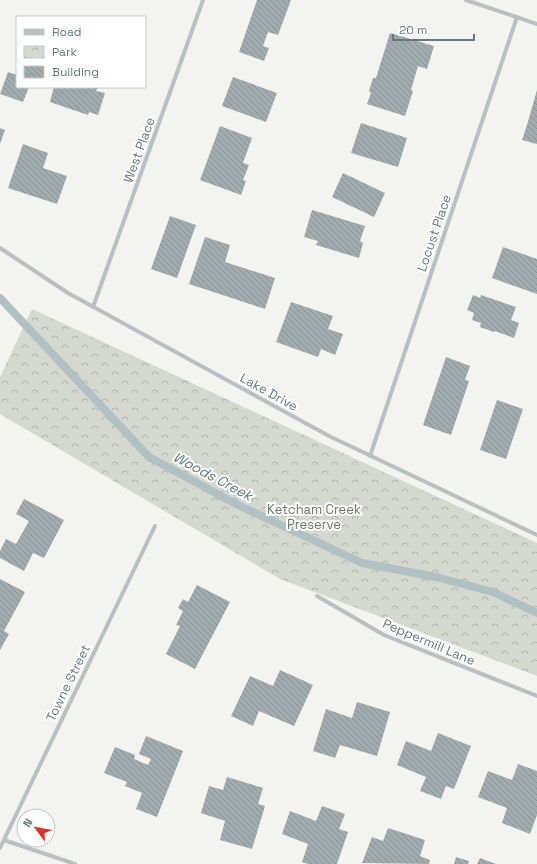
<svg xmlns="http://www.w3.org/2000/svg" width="537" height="864" font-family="'Space Grotesk',sans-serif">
	<defs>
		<pattern id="park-crowns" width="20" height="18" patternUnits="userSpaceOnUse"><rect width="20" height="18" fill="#d4d8cf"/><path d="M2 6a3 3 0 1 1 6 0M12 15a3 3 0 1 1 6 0" fill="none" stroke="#b0b4ad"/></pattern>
		<pattern id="building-back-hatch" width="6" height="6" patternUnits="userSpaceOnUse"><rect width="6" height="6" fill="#a2acaf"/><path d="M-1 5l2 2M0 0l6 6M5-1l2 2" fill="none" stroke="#889194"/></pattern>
	</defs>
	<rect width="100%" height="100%" fill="#f3f3ef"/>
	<polygon fill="url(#park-crowns)" points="32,309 537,543 537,676 280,579 0,414 0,377"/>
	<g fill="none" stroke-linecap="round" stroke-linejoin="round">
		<polyline stroke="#b1c1c3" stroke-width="8" points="0,298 149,457 234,503 362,563 436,577 493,592 537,613"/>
	</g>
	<g fill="url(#building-back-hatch)">
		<polygon points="257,0 291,0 278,35 268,32 263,46 269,48 264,61 239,52"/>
		<polygon points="390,33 434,46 427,69 418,66 411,90 413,91 405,116 367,104 371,93 369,91 373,78 376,78"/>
		<polygon points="8,72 17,75 17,87 29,87 23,102 0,94"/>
		<polygon points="233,77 277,93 266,122 222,106"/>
		<polygon points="54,87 98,87 96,91 105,93 98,115 89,112 88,115 50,102"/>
		<polygon points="537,90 537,144 522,140 527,125"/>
		<polygon points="361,123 407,138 398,167 351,153"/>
		<polygon points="220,126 252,138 243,163 249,165 243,180 246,181 241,195 200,180"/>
		<polygon points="0,128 5,130 0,144"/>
		<polygon points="23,144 48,153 43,168 67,176 57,204 8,188"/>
		<polygon points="343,173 385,193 374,217 332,197"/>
		<polygon points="312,210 365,226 360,241 363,243 359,258 316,245 318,241 304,237"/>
		<polygon points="170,216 196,225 177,278 151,269"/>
		<polygon points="205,237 230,245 225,262 275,278 265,309 189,284"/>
		<polygon points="503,247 537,259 537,294 492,278"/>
		<polygon points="473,295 480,298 481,295 516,307 511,320 519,323 514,338 495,331 494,332 480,327 481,323 472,320 474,313 467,310"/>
		<polygon points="291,302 333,316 328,329 343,334 335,355 321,349 318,357 276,342"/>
		<polygon points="446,357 470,366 465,380 469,381 451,435 423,425"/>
		<polygon points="497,400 523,409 506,459 480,450"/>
		<polygon points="24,499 64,520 44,558 33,553 24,571 0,558 0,551 6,539 16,544 29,521 16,514"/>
		<polygon points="0,579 25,592 4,631 9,634 0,650"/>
		<polygon points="197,585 230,602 195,669 166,654 180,626 176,625 183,611 178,608 183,599 188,602"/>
		<polygon points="280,670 313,685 294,726 259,711 253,726 231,716 250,676 273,686"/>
		<polygon points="357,702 390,712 377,756 340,745 335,758 313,751 326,709 352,718"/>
		<polygon points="438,733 471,746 454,789 446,786 441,799 420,791 426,777 397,765 406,741 431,751"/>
		<polygon points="146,736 183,751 157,817 136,809 142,793 125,786 127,782 104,773 115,747 135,755 134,759 148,765 151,759 139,754"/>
		<polygon points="518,764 537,771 537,815 530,834 502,823 507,808 478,797 488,771 512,780"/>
		<polygon points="227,777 263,788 258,804 265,806 252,849 220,840 225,821 201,813 209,786 223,790"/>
		<polygon points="322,806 345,814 339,829 348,832 337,864 308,864 302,862 308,844 282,834 290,811 316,821"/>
		<polygon points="388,828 425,840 420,856 430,860 429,864 362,863 372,837 383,841"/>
		<polygon points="456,857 469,861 468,864 454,864"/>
		<polygon points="480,858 496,864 477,864"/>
	</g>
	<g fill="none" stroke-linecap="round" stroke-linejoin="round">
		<g stroke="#babfc1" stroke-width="4">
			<polyline points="466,0 537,24"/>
			<polyline points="0,248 68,293 329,436 537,535"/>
			<polyline points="93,307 203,0"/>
			<polyline points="370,456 517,17"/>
			<polyline points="317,596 384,635 537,696"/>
			<polyline points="4,840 75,864"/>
			<polyline points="0,848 155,526"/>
		</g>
	</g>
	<g text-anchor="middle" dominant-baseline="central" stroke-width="4" stroke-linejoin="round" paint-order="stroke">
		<g font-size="13" fill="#64787f" stroke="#fff">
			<text transform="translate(139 150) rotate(-70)">West Place</text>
			<text transform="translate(434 233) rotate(-71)">Locust Place</text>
			<text transform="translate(269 392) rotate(29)">Lake Drive</text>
			<text transform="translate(429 642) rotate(23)">Peppermill Lane</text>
			<text transform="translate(68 683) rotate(-64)">Towne Street</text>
		</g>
		<g font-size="13" fill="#6a7762" stroke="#fff">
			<text x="314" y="509">Ketcham Creek<tspan x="314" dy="15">Preserve</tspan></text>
		</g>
		<g font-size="14" font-style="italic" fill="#5f7a7d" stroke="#fff">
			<text transform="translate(213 476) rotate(28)">Woods Creek</text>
		</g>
	</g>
	<rect x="16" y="16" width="130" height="72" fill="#ffffff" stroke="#c1c9cc"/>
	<rect x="24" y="29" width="20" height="6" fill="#babfc1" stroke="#c1c9cc"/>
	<text x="52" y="36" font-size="12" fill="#64787f">Road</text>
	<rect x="24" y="46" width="20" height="12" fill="url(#park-crowns)" stroke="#c1c9cc"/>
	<text x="52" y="56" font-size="12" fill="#64787f">Park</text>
	<rect x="24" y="66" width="20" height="12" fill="url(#building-back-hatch)" stroke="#c1c9cc"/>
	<text x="52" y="76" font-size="12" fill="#64787f">Building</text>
	<g transform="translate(36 828) rotate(302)"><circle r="19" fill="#ffffff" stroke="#c1c9cc"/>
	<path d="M0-3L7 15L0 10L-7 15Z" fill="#da3328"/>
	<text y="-6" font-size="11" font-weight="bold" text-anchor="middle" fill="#64787f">N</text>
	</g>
	<path d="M393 34v6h81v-6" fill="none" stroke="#64787f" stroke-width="2"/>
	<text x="399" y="34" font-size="12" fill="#64787f" stroke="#ffffff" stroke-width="3" paint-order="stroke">20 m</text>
</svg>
